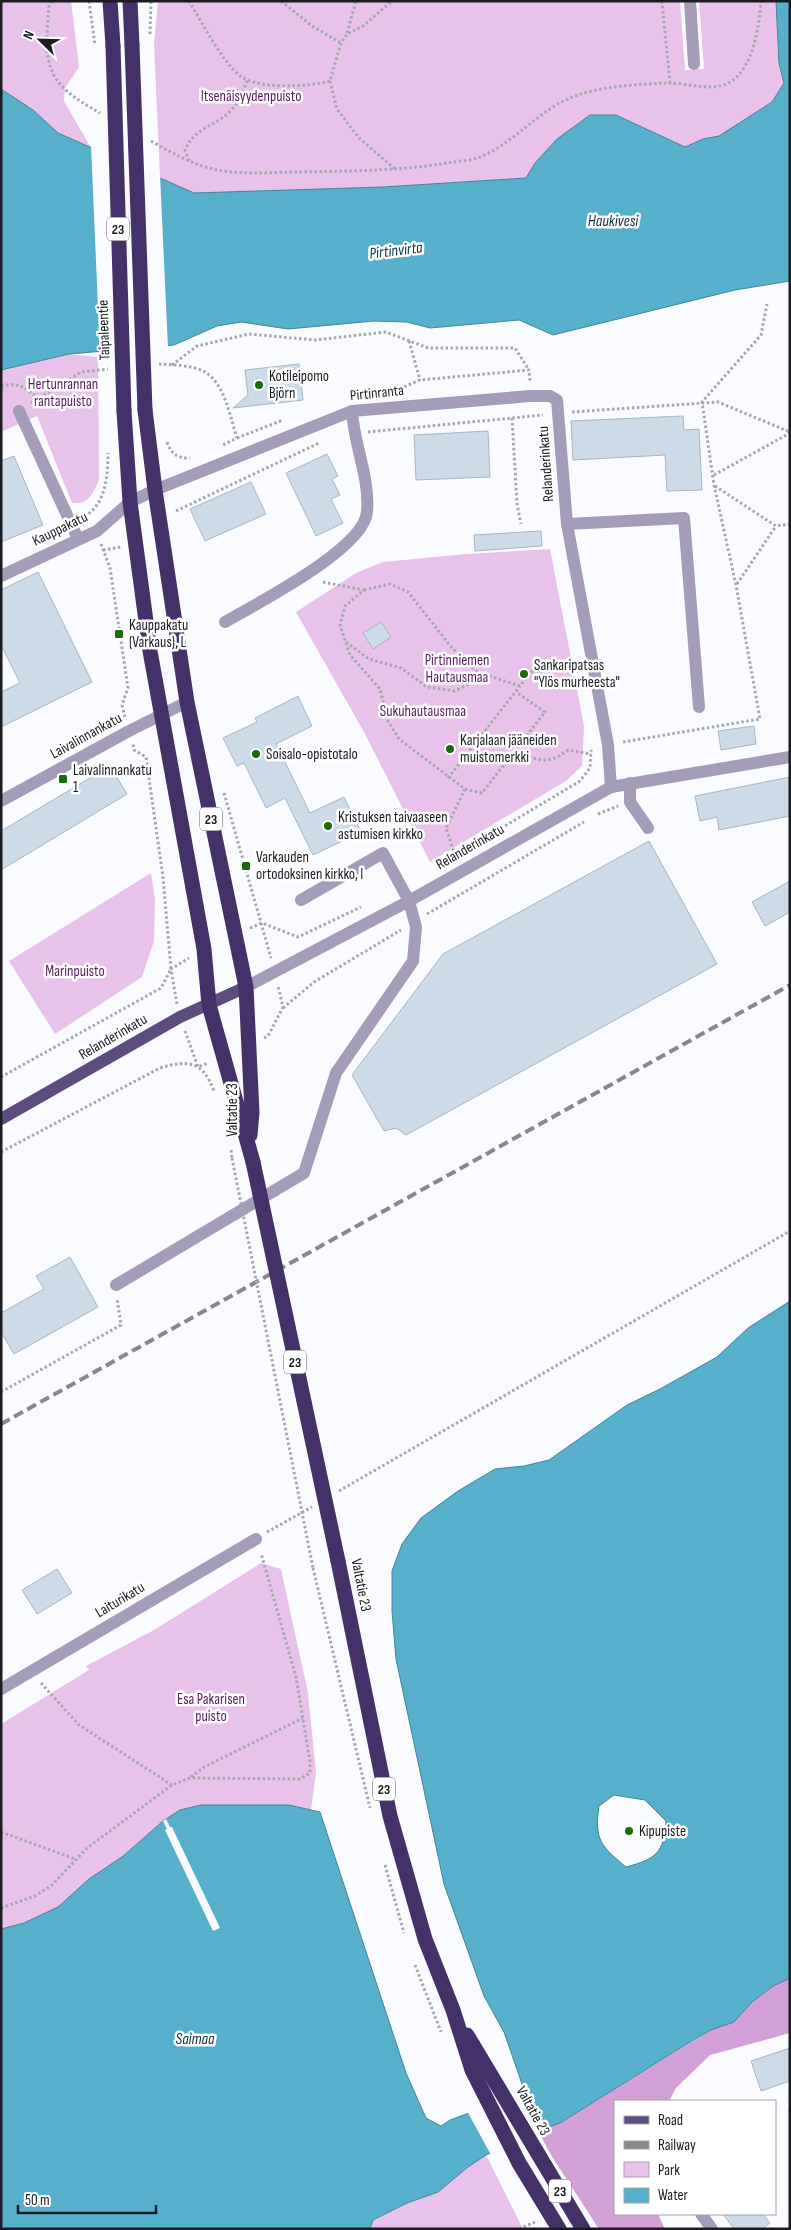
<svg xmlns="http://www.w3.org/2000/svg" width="791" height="2230" font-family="'Sofia Sans Condensed',sans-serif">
	<rect width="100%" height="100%" fill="#fafbff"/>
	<g fill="#e8c2eb">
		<polygon points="1,1 71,1 79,67 65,88 64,101 91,148 58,133 33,110 1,89"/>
		<polygon points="158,1 680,1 685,70 704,69 699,1 776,1 779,63 784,83 772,102 719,136 703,139 685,147 616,115 590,115 557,139 535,163 526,178 383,187 194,193 160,178 154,44"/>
		<path d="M69 354 98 357 99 480C93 494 88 505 72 503L37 416 1 432V370Z"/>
		<polygon points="550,549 584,726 582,766 566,781 430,862 365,734 296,612 356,573 383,562 466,554"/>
		<polygon points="151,873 155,900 154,941 142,977 55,1034 9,961"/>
		<polygon points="261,1563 281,1569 308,1693 316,1773 311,1810 289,1805 201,1805 180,1810 163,1821 122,1856 89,1879 58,1907 24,1923 1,1929 1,1724 89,1670 86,1666 154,1630"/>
		<polygon points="486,2155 523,2229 370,2229 373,2220 407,2203 438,2192 468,2167"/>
	</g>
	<polygon fill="#d3a0d7" points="790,1978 790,2033 710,2055 676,2088 669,2101 615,2101 615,2214 658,2214 665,2229 599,2229 551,2155 538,2131 560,2123 711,2030 734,2022 752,2002 773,1985"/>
	<g fill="#56b0cb" stroke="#448498" fill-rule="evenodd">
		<polygon points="776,1 790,1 790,281 735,290 553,335 519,320 430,328 407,322 374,321 288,329 241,322 217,326 174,345 69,354 1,370 1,89 33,110 58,133 194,193 383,187 526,178 535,163 557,139 590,115 616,115 685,147 703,139 719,136 772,102 784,83 779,63"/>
		<path d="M790 1301V1978L773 1986 752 2002 734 2022 711 2030 695 2039 560 2123 538 2131 486 2155 468 2167 438 2192 407 2203 373 2220 370 2229H1V1929L24 1923 58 1907 89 1879 123 1856 163 1821 180 1810 201 1805H289L320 1812 406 2073 426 2118 441 2126 450 2120 518 2095 522 2084 504 2032 484 1996 444 1884 396 1659 392 1611V1571L402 1544 421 1518 458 1491 495 1469 524 1466 549 1460 627 1405 660 1389 717 1357 748 1328ZM614 1795 645 1800 666 1821C664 1853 656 1859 626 1867 601 1846 594 1840 599 1806Z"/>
	</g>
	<g fill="#fafbff">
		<polygon points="91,145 160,175 168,348 100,354"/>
		<polygon points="166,1819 170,1827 172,1827 220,1928 213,1931 165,1830 167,1829 163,1821"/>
		<polygon points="516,2092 539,2133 491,2155 467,2111"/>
	</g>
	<g fill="#cddbe9" stroke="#a8b6c3">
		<polygon points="299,364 303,400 233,408 248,395 245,370"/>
		<polygon points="683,416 684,430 699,429 702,490 667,491 665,455 573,460 571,421"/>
		<polygon points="488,431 490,477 416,480 414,435"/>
		<polygon points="327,454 338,476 332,479 340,495 331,499 343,523 316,536 286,473"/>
		<polygon points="14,456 43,525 1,542 1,461"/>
		<polygon points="251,482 266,514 205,541 190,509"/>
		<polygon points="541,531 542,546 475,551 474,535"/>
		<polygon points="38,572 92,682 1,727 1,692 20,683 1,645 1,590"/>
		<polygon points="381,622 391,637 373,649 363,633"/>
		<polygon points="298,696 312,726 276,744 310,813 344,797 361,832 313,855 285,798 266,808 244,763 237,766 223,738 257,722 255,718"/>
		<polygon points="754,726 756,744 721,750 718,731"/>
		<polygon points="110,766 127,794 1,870 1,831"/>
		<polygon points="790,777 790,816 719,830 717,817 700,821 695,796"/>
		<polygon points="649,841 717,964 406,1135 396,1128 384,1131 352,1075 443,954"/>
		<polygon points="790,881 790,912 765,926 752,902"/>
		<polygon points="70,1257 98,1307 14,1354 1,1332 1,1313 44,1289 36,1276"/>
		<polygon points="57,1569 72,1593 37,1614 22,1590"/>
		<polygon points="790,2048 790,2081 761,2091 751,2061"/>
		<polygon points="723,2214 763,2214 770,2223 762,2229 734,2229"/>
	</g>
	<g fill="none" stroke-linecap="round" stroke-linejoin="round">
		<g stroke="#a6a8ac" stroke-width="3" stroke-dasharray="2.5 2.5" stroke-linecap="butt">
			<path d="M52 1 49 6C44 66 44 82 100 113"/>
			<polyline points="89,1 95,45"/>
			<path d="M189 1C203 24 220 58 239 75 257 90 309 87 330 81L341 43 347 34 363 26 392 1"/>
			<polyline points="281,1 312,26 341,43"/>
			<polyline points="662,1 670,83"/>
			<polyline points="347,33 356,1"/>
			<polyline points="150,34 151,1"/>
			<polyline points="330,81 337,109 359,138 396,170"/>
			<path d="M151 141C170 152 188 162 209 168 239 176 270 172 300 172 349 171 398 171 447 163 457 161 470 161 480 157 515 143 539 109 575 96 603 86 639 84 668 83 687 83 714 93 732 81 754 65 759 26 761 1"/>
			<path d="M189 161 185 150C196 125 218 127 234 107 240 100 244 88 248 79"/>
			<polyline points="409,341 420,380"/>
			<path d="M159 364C173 365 193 365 205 372 225 384 230 417 237 438L223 445"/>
			<polyline points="172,365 197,346 249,334 315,340 386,332 428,348 515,348 529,370"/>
			<path d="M1 386C18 382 26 387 38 399"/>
			<polyline points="395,391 420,380 529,370 530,381"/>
			<polyline points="31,403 81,372 108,369"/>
			<polyline points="572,412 718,402 790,432"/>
			<polyline points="512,418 517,504 521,524"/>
			<polyline points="368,432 543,415"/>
			<polyline points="237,438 283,420"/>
			<path d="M167 442C171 454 177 458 190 458"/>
			<polyline points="714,475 790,433"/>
			<polyline points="715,486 776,526 790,524"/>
			<polyline points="176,511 319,443"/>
			<path d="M84 516C106 506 108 474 108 453"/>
			<polyline points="101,544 110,568 128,688 122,705 125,717"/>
			<polyline points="103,550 121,547"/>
			<polyline points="323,582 364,590 345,606 340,625 350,655 380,689 388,721 399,739 465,789 446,828 455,855"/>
			<polyline points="737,584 776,526"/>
			<polyline points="364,590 390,584 408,592 452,648 477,672 520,686 531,672 579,669"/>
			<polyline points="346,642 369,659 401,668 427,687 455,691 485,676"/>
			<polyline points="623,742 760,719 736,585 714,485 702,402 761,335 767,304"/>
			<path d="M515 751C536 760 548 766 568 750L591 754"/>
			<polyline points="448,778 520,686"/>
			<polyline points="465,789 482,793 545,712 516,692"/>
			<polyline points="224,793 271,958"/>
			<polyline points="598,814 618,806"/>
			<polyline points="458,854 580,781 590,768 591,750"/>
			<polyline points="427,914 584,822"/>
			<polyline points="250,928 262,923 298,937 361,907"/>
			<polyline points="177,1004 171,969 189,958"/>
			<polyline points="283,1008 314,982 401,930"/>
			<polyline points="185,1031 198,1067 208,1063"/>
			<polyline points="264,1038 268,1036 283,1007 278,986"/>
			<polyline points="1,1077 161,988 171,969 163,877 146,757 134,750 133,744"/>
			<polyline points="231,1150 232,1158"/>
			<path d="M1 1152 160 1068C190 1059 203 1062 214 1091"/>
			<polyline points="1,1392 121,1325 117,1298"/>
			<polyline points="339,1491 790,1231"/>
			<polyline points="267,1532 312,1507"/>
			<polyline points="313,1568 370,1808"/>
			<polyline points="41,1683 79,1725 172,1785"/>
			<polyline points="191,1777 204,1767 303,1718"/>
			<polyline points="1,1832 75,1859"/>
			<polyline points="385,1865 404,1933"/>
			<polyline points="1,1908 35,1896 52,1885 87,1848 172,1785 190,1778 300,1779 310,1773 310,1762 296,1677 261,1553"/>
			<polyline points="415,1965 441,2032"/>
			<polyline points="789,2112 790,2111"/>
			<polyline points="519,2229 535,2222"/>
		</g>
		<g stroke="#a49cb9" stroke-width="12">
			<polyline points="690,1 694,64"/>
			<polyline points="19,411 78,539"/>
			<polyline points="567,524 684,518 699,707"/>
			<polyline points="1,576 97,531 130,502 155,490 352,411 530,396 550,396 557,400 567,524 608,745 611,787 409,901 246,987"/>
			<path d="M225 622C256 604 364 549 367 512 370 478 354 445 352 411"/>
			<polyline points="630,783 630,802 648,828"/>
			<polyline points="611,787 790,757"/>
			<polyline points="1,801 129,731 187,702"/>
			<polyline points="116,1285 304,1173 336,1073 413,961 416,927 409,901 383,853 301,900"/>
			<polyline points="1,1689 256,1539"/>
			<polyline points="701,2214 712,2229"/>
		</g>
		<polyline stroke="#5d4d7f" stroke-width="12" points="1,1119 180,1017 246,987"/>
		<g stroke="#453169" stroke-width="15">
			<polyline points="110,1 113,46"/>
			<polyline points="130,1 132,45"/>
			<polyline points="145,410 155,490 187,702 246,987 252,1112 250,1135"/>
			<polyline points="124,411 130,502 150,651 204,949 209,1005 253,1162"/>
			<polyline points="338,1561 390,1816 425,1939 453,2010 472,2070 519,2163 559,2229"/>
			<polyline points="467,2035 583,2229"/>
		</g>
		<polyline stroke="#86888d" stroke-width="4" stroke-dasharray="10 5" stroke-linecap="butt" points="1,1424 790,985"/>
		<polyline stroke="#a6a8ac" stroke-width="3" stroke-dasharray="2.5 2.5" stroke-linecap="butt" points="232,1158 313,1568"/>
		<g stroke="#453169" stroke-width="15">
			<polyline points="132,45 145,410"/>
			<polyline points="113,46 124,411"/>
			<polyline points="253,1162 338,1561"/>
		</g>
	</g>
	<g fill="#1b6a0c" stroke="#fff" stroke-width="2">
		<circle cx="259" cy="385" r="5"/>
		<rect x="114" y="629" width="10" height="10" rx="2.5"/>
		<circle cx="524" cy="674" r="5"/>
		<circle cx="450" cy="749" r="5"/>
		<circle cx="256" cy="754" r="5"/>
		<rect x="58" y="774" width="10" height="10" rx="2.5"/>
		<circle cx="328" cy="826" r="5"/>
		<rect x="241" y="861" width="10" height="10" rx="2.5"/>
		<circle cx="629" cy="1831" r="5"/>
	</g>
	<g text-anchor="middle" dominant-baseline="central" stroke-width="5" stroke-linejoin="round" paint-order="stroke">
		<g fill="#fff" stroke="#5f6064" stroke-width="1">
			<rect x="107" y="217.5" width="22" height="23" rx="4"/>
			<rect x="200" y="807.5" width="22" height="23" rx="4"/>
			<rect x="284" y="1350.5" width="22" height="23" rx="4"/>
			<rect x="373" y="1777.5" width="22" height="23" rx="4"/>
			<rect x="549" y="2179.5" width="22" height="23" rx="4"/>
		</g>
		<g font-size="14" font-weight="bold" fill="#1a1c22">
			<text x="118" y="229">23</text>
			<text x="211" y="819">23</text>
			<text x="295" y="1362">23</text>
			<text x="384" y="1789">23</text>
			<text x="560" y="2191">23</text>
		</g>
		<g font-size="15" fill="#591d5f" stroke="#fff">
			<text x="251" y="96">Itsenäisyydenpuisto</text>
			<text x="63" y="384">Hertunrannan<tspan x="63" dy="17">rantapuisto</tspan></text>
			<text x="457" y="660">Pirtinniemen<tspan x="457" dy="17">Hautausmaa</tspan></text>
			<text x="423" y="711">Sukuhautausmaa</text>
			<text x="75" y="971">Marinpuisto</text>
			<text x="211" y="1699">Esa Pakarisen<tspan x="211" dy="17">puisto</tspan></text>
		</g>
		<g font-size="15" fill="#1a1c22" stroke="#fff">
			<text transform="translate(104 330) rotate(-92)">Taipaleentie</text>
			<text transform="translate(377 393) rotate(-6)">Pirtinranta</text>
			<text transform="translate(546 464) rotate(-94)">Relanderinkatu</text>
			<text transform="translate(60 529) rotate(-26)">Kauppakatu</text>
			<text transform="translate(86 736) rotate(-29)">Laivalinnankatu</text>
			<text transform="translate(470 847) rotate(-30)">Relanderinkatu</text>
			<text transform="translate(113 1037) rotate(-30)">Relanderinkatu</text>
			<text transform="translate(232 1110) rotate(-90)">Valtatie 23</text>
			<text transform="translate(361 1585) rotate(79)">Valtatie 23</text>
			<text transform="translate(120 1600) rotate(-31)">Laiturikatu</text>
			<text transform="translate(533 2111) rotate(61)">Valtatie 23</text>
		</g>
		<g font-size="15" fill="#1a1c22" stroke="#fff" text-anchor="start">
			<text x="269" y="376">Kotileipomo<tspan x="269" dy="17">Björn</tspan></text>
			<text x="129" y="625">Kauppakatu<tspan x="129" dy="17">(Varkaus), L</tspan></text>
			<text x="534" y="665">Sankaripatsas<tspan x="534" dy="17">"Ylös murheesta"</tspan></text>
			<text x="460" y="740">Karjalaan jääneiden<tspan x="460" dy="17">muistomerkki</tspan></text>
			<text x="266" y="754">Soisalo-opistotalo</text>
			<text x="73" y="770">Laivalinnankatu<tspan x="73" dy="17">1</tspan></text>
			<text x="338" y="817">Kristuksen taivaaseen<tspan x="338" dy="17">astumisen kirkko</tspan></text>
			<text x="256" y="857">Varkauden<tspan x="256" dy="17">ortodoksinen kirkko, I</tspan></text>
			<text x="639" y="1831">Kipupiste</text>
		</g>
		<g font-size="16" font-style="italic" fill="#0a3641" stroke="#fff">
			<text x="613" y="221">Haukivesi</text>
			<text transform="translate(396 251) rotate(-7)">Pirtinvirta</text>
			<text x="195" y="2039">Saimaa</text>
		</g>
	</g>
	<rect width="791" height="2230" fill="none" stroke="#1a1c22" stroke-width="5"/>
	<rect x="614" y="2100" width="162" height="115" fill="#ffffff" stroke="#a3a4a7"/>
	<rect x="624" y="2116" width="25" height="8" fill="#5d4d7f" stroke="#a3a4a7"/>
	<text x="658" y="2125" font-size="15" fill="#1a1c22">Road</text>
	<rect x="624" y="2141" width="25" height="8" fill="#86888d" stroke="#a3a4a7"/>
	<text x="658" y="2150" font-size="15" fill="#1a1c22">Railway</text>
	<rect x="624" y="2162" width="25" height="15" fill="#e8c2eb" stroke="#a3a4a7"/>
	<text x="658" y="2175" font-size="15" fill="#1a1c22">Park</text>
	<rect x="624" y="2188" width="25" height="15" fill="#56b0cb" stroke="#a3a4a7"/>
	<text x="658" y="2200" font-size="15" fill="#1a1c22">Water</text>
	<g transform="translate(40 40) rotate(293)" stroke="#ffffff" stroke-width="4" paint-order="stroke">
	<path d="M0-4L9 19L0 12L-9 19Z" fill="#1a1c22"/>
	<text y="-8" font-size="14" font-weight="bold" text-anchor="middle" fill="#1a1c22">N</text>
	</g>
	<path d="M18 2205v8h138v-8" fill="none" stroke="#1a1c22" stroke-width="2.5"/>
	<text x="25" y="2205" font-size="15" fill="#1a1c22" stroke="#ffffff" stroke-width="4" paint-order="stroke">50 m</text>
</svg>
